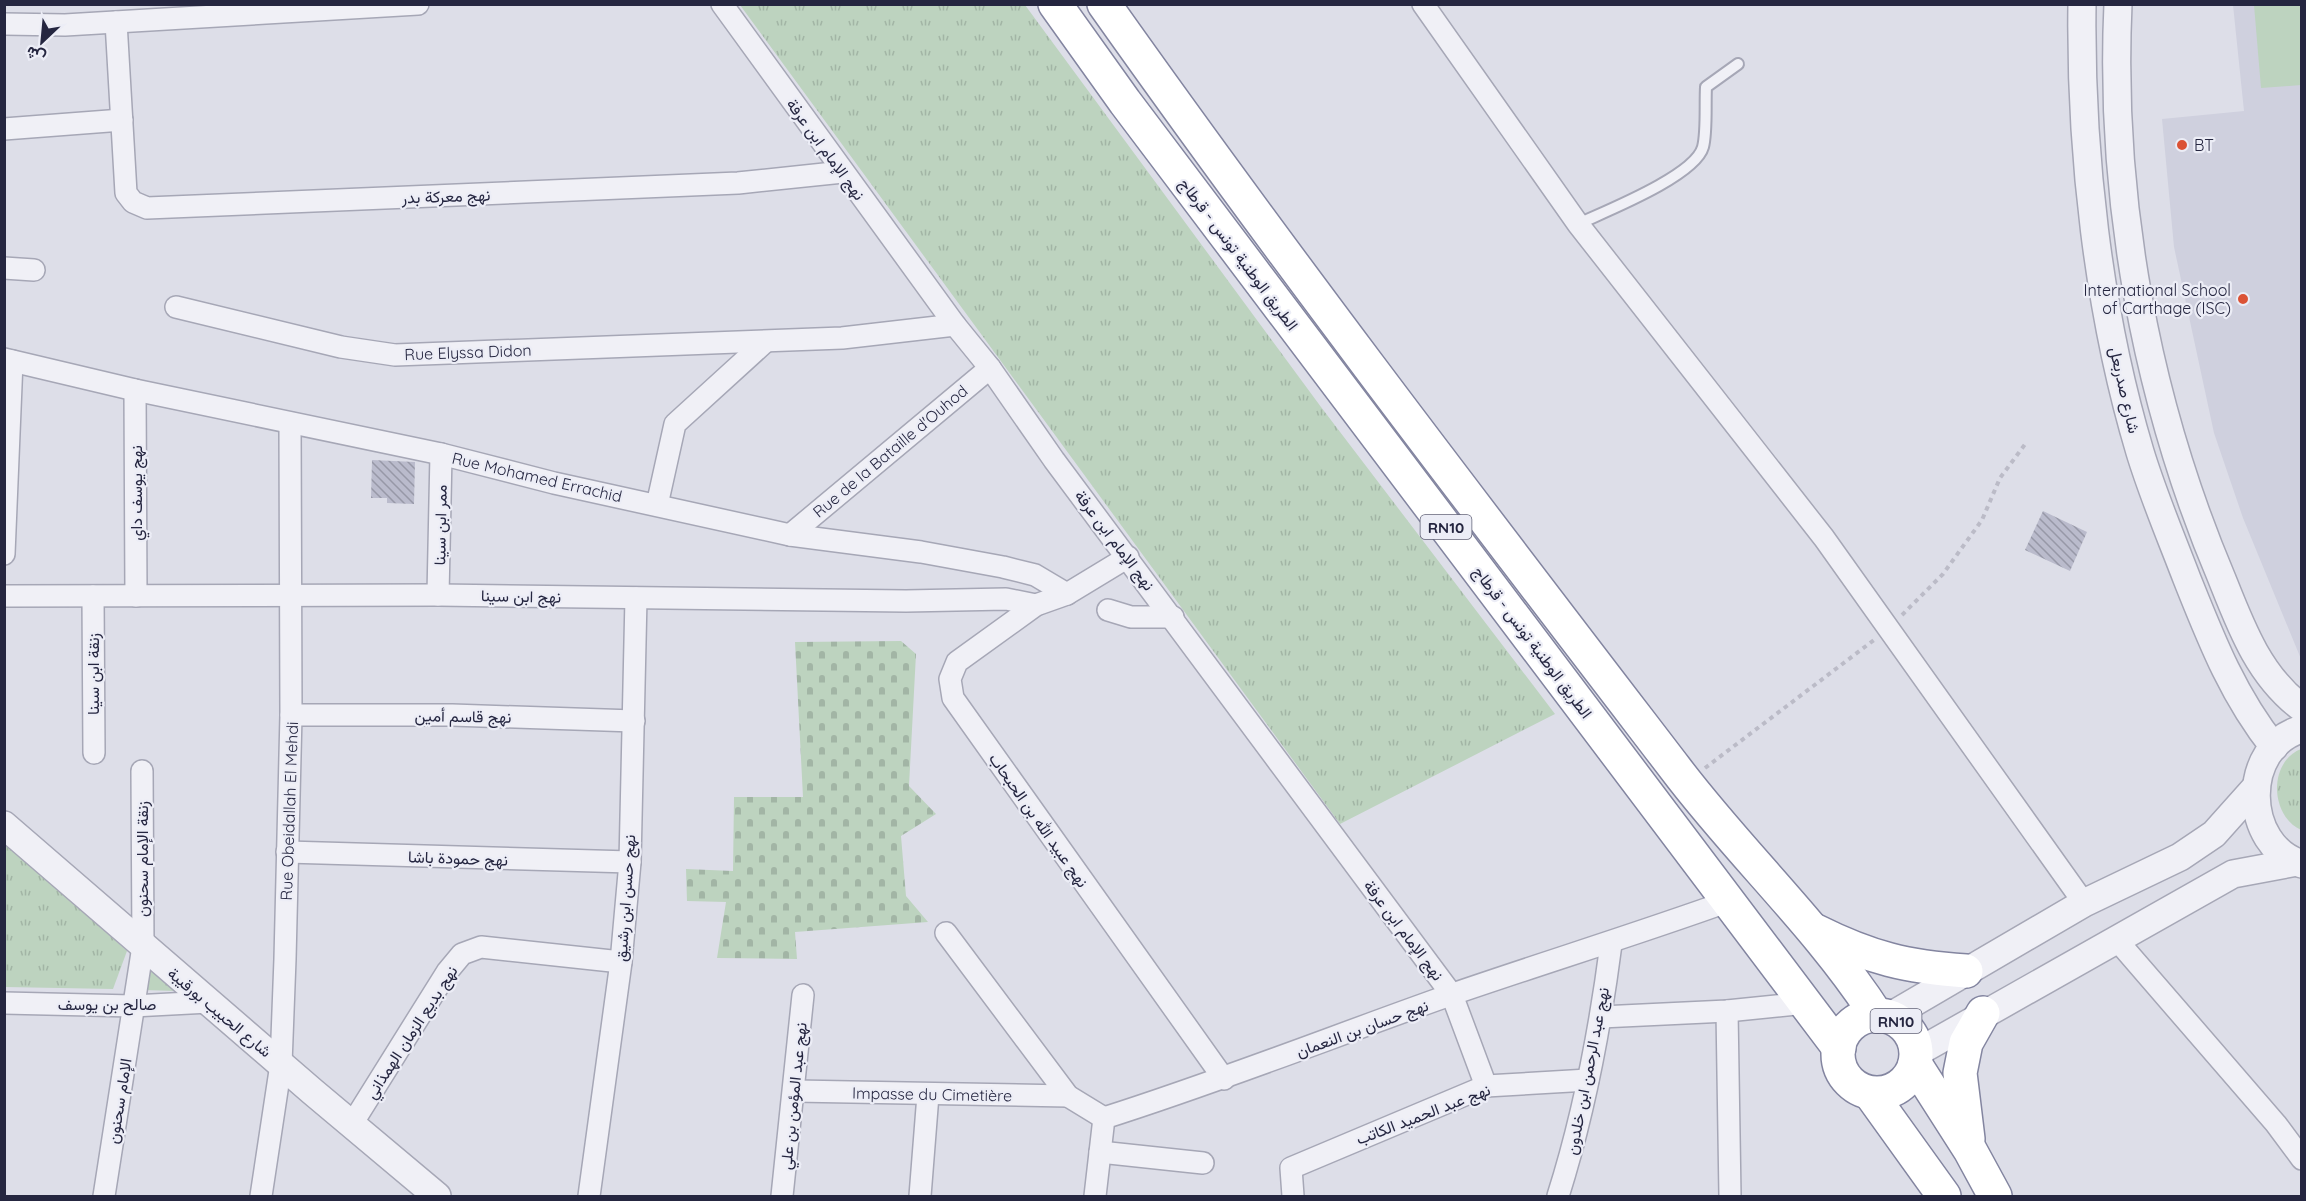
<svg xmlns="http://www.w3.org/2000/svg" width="2306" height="1201" font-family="Quicksand,Vazirmatn,sans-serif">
	<defs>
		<pattern id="grass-tufts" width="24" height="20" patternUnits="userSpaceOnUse" patternTransform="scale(1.5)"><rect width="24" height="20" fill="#bdd3bf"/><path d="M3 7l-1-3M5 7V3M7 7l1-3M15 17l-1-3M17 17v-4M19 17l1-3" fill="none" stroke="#a2b5a5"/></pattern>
		<pattern id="cemetery-stones" width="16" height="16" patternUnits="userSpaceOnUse" patternTransform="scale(1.5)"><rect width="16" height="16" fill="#bdd3bf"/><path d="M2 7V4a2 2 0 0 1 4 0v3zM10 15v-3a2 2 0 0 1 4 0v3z" fill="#a2b5a5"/></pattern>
		<pattern id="building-back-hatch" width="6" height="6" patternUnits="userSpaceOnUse" patternTransform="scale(1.5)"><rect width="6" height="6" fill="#babbcc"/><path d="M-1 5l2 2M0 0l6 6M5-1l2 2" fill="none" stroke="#9798a7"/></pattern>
	</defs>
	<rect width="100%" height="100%" fill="#dddee8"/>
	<polygon fill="#cfd0de" points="2233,5 2301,5 2301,659 2243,518 2214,433 2174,247 2162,119 2244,111"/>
	<g fill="url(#grass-tufts)">
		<polygon points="740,5 1025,5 1321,407 1555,714 1340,824"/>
		<path d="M2301 749V830C2270 816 2268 762 2301 749Z"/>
		<polygon points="5,842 127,951 113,989 5,987"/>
		<polygon points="149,967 176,991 143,990"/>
	</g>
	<polygon fill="url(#cemetery-stones)" points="901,641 916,654 909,786 936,814 901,836 906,896 928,922 795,932 797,959 717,958 726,902 687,901 686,869 733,871 734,797 803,797 795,642"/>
	<polygon fill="#bdd3bf" points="2254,5 2301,5 2301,85 2261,88"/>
	<g fill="url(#building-back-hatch)">
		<polygon points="372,460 415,462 414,504 387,503 387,498 371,498"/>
		<polygon points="2043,511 2087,532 2070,571 2025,550"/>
	</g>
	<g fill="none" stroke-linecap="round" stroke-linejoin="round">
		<defs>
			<path id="service" d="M1578 224C1606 211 1695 176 1703 147 1707 132 1705 104 1706 87L1738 64"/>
			<g id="minor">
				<polyline points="722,4 955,325 990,368 1054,460 1452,995 1486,1086"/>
				<polyline points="1423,4 1578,224 1824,538 2084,903"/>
				<polyline points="116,22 126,193 133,202 147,208 738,183 843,172"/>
				<polyline points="4,24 65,25 418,4"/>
				<polyline points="4,129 122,120"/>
				<polyline points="4,268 34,270"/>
				<polyline points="176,307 341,347 395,355 842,338 955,325"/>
				<polyline points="4,359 135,390 441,454 554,483 790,535 921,552 1003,567 1035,575 1067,594"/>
				<polyline points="135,390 136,596"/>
				<polyline points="657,505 675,424 765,342"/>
				<polyline points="790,535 990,368"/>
				<polyline points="4,554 12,361"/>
				<polyline points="1128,557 1067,594 1036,605 957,662 950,679 953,698 1224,1079"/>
				<polyline points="438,595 441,454"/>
				<polyline points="4,596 438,595 906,601 1006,599 1036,605"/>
				<polyline points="93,596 94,753"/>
				<polyline points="1108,610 1131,617 1173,617"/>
				<polyline points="291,715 452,715 634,721"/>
				<polyline points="287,852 630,862"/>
				<polyline points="946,933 1068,1096 1104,1118"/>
				<polyline points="2116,939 2276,1124 2302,1159"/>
				<polyline points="4,1003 133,1006 209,1002"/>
				<polyline points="1727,1011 1730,1196"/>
				<polyline points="1601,1017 1727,1011 1806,1003"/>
				<polyline points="795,1091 1068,1096"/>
				<polyline points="352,1124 447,972 462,954 481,947 621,962"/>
				<polyline points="1100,1152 1203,1163"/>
				<polyline points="104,1196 143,946 142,771"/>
				<polyline points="261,1196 281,1064 285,959 291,715 290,423"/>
				<polyline points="589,1196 621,962 630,862 636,598"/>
				<polyline points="782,1196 803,995"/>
				<polyline points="920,1196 928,1095"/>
				<path d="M1095 1196 1104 1118C1221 1081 1334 1036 1450 995 1543 963 1637 934 1729 901"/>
				<polyline points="1293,1196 1291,1168 1486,1086 1588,1080"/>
				<path d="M1558 1196C1584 1114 1600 1029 1611 944"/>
			</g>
			<g id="tertiary">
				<path d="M2082 4C2080 150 2098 312 2140 452 2153 495 2171 537 2187 579 2211 639 2233 696 2274 747"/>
				<path d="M2118 4C2109 199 2146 400 2222 579 2241 627 2259 676 2302 708"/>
				<path d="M2302 729C2240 746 2242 846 2302 864"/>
				<polyline points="4,825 313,1092 437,1196"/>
				<polyline points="1889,1017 2084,903 2180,857 2214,834 2256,787"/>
				<polyline points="1916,1053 2233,874 2297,862"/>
			</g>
			<g id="trunk">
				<polyline points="1055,4 1125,102 1839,1048"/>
				<path d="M1104 4C1288 264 1482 516 1675 768 1739 853 1819 926 1877 1016"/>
				<path d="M1816 931C1870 958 1907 967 1966 971"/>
				<circle cx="1877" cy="1054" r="39"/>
				<polyline points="1915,1064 1970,1150 1995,1196"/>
				<polyline points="1870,1093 1944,1196"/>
				<polyline points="1968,1139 1960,1073 1966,1043 1983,1013"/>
			</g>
		</defs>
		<use href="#service" stroke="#a6a7b6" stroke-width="14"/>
		<use href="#minor" stroke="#a6a7b6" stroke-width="24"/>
		<use href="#tertiary" stroke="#a6a7b6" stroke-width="30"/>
		<use href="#trunk" stroke="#8385a0" stroke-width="36"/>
		<g stroke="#bbbbc7" stroke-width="4" stroke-dasharray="4.5 4.5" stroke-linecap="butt">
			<polyline points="1902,615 1943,574 1982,520 2000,478 2026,443"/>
			<polyline points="1705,768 1874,640"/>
		</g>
		<use href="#service" stroke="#f0f0f6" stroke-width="10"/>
		<use href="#minor" stroke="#f0f0f6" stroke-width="21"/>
		<use href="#tertiary" stroke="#f0f0f6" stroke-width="27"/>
		<use href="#trunk" stroke="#fff" stroke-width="33"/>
	</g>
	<g fill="#db5235" stroke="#ecedf6" stroke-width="2">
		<circle cx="2182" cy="145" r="6"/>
		<circle cx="2243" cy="299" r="6"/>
	</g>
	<g text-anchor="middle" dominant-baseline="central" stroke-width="4.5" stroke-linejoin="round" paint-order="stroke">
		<g fill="#ecedf6" stroke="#616277" stroke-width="1.5">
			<rect x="1420.5" y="515" width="51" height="24" rx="4.5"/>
			<rect x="1870.5" y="1009" width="51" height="24" rx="4.5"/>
		</g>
		<g font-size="15" font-weight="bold" fill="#252640">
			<text x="1446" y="527">RN10</text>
			<text x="1896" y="1021">RN10</text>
		</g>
		<g font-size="16" fill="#252640" stroke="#ecedf6" text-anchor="start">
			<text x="2194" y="145">BT</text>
			<text x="2231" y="290" text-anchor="end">International School<tspan x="2231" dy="18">of Carthage (ISC)</tspan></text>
		</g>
		<g font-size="16" fill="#252640" stroke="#ecedf6">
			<text transform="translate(826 149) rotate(54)">نهج الإمام ابن عرفة</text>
			<text transform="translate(446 196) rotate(-2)">نهج معركة بدر</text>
			<text transform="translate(1239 254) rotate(53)">الطريق الوطنية تونس - قرطاج</text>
			<text transform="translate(468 352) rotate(-2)">Rue Elyssa Didon</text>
			<text transform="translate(2125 390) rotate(77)">شارع صدربعل</text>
			<text transform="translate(890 451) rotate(-40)">Rue de la Bataille d'Ouhod</text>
			<text transform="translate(537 477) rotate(13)">Rue Mohamed Errachid</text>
			<text transform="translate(136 493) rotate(-90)">نهج يوسف داي</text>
			<text transform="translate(440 525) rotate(-89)">ممر ابن سينا</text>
			<text transform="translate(1115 540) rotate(53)">نهج الإمام ابن عرفة</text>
			<text transform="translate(521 596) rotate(1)">نهج ابن سينا</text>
			<text transform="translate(1533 642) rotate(53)">الطريق الوطنية تونس - قرطاج</text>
			<text transform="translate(93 674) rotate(-90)">زنقة ابن سينا</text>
			<text transform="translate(463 716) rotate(1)">نهج قاسم أمين</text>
			<text transform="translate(289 811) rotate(-88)">Rue Obeidallah El Mehdi</text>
			<text transform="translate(1039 820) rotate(55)">نهج عبيد الله بن الحبحاب</text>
			<text transform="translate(458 858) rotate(2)">نهج حمودة باشا</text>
			<text transform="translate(142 859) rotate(-90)">زنقة الإمام سحنون</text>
			<text transform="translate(625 898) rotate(-86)">نهج حسن ابن رشيق</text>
			<text transform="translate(1404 930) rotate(53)">نهج الإمام ابن عرفة</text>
			<text x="107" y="1004">صالح بن يوسف</text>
			<text transform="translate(220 1012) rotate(40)">شارع الحبيب بورقيبة</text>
			<text transform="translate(1362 1028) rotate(-20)">نهج حسان بن النعمان</text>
			<text transform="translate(411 1032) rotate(-57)">نهج بديع الزمان الهمذاني</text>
			<text transform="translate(1587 1071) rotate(-79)">نهج عبد الرحمن ابن خلدون</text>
			<text transform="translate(932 1094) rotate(1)">Impasse du Cimetière</text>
			<text transform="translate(793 1096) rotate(-84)">نهج عبد المؤمن بن علي</text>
			<text transform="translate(119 1101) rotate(-81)">الإمام سحنون</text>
			<text transform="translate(1423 1114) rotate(-21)">نهج عبد الحميد الكاتب</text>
		</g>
	</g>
	<rect width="2306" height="1201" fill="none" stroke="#252640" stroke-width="12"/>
	<g transform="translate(42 42) rotate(206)" stroke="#ecedf6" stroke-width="4.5" paint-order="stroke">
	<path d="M0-4.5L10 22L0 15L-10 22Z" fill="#252640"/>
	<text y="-9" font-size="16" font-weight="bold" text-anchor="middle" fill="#252640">ش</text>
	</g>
</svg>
